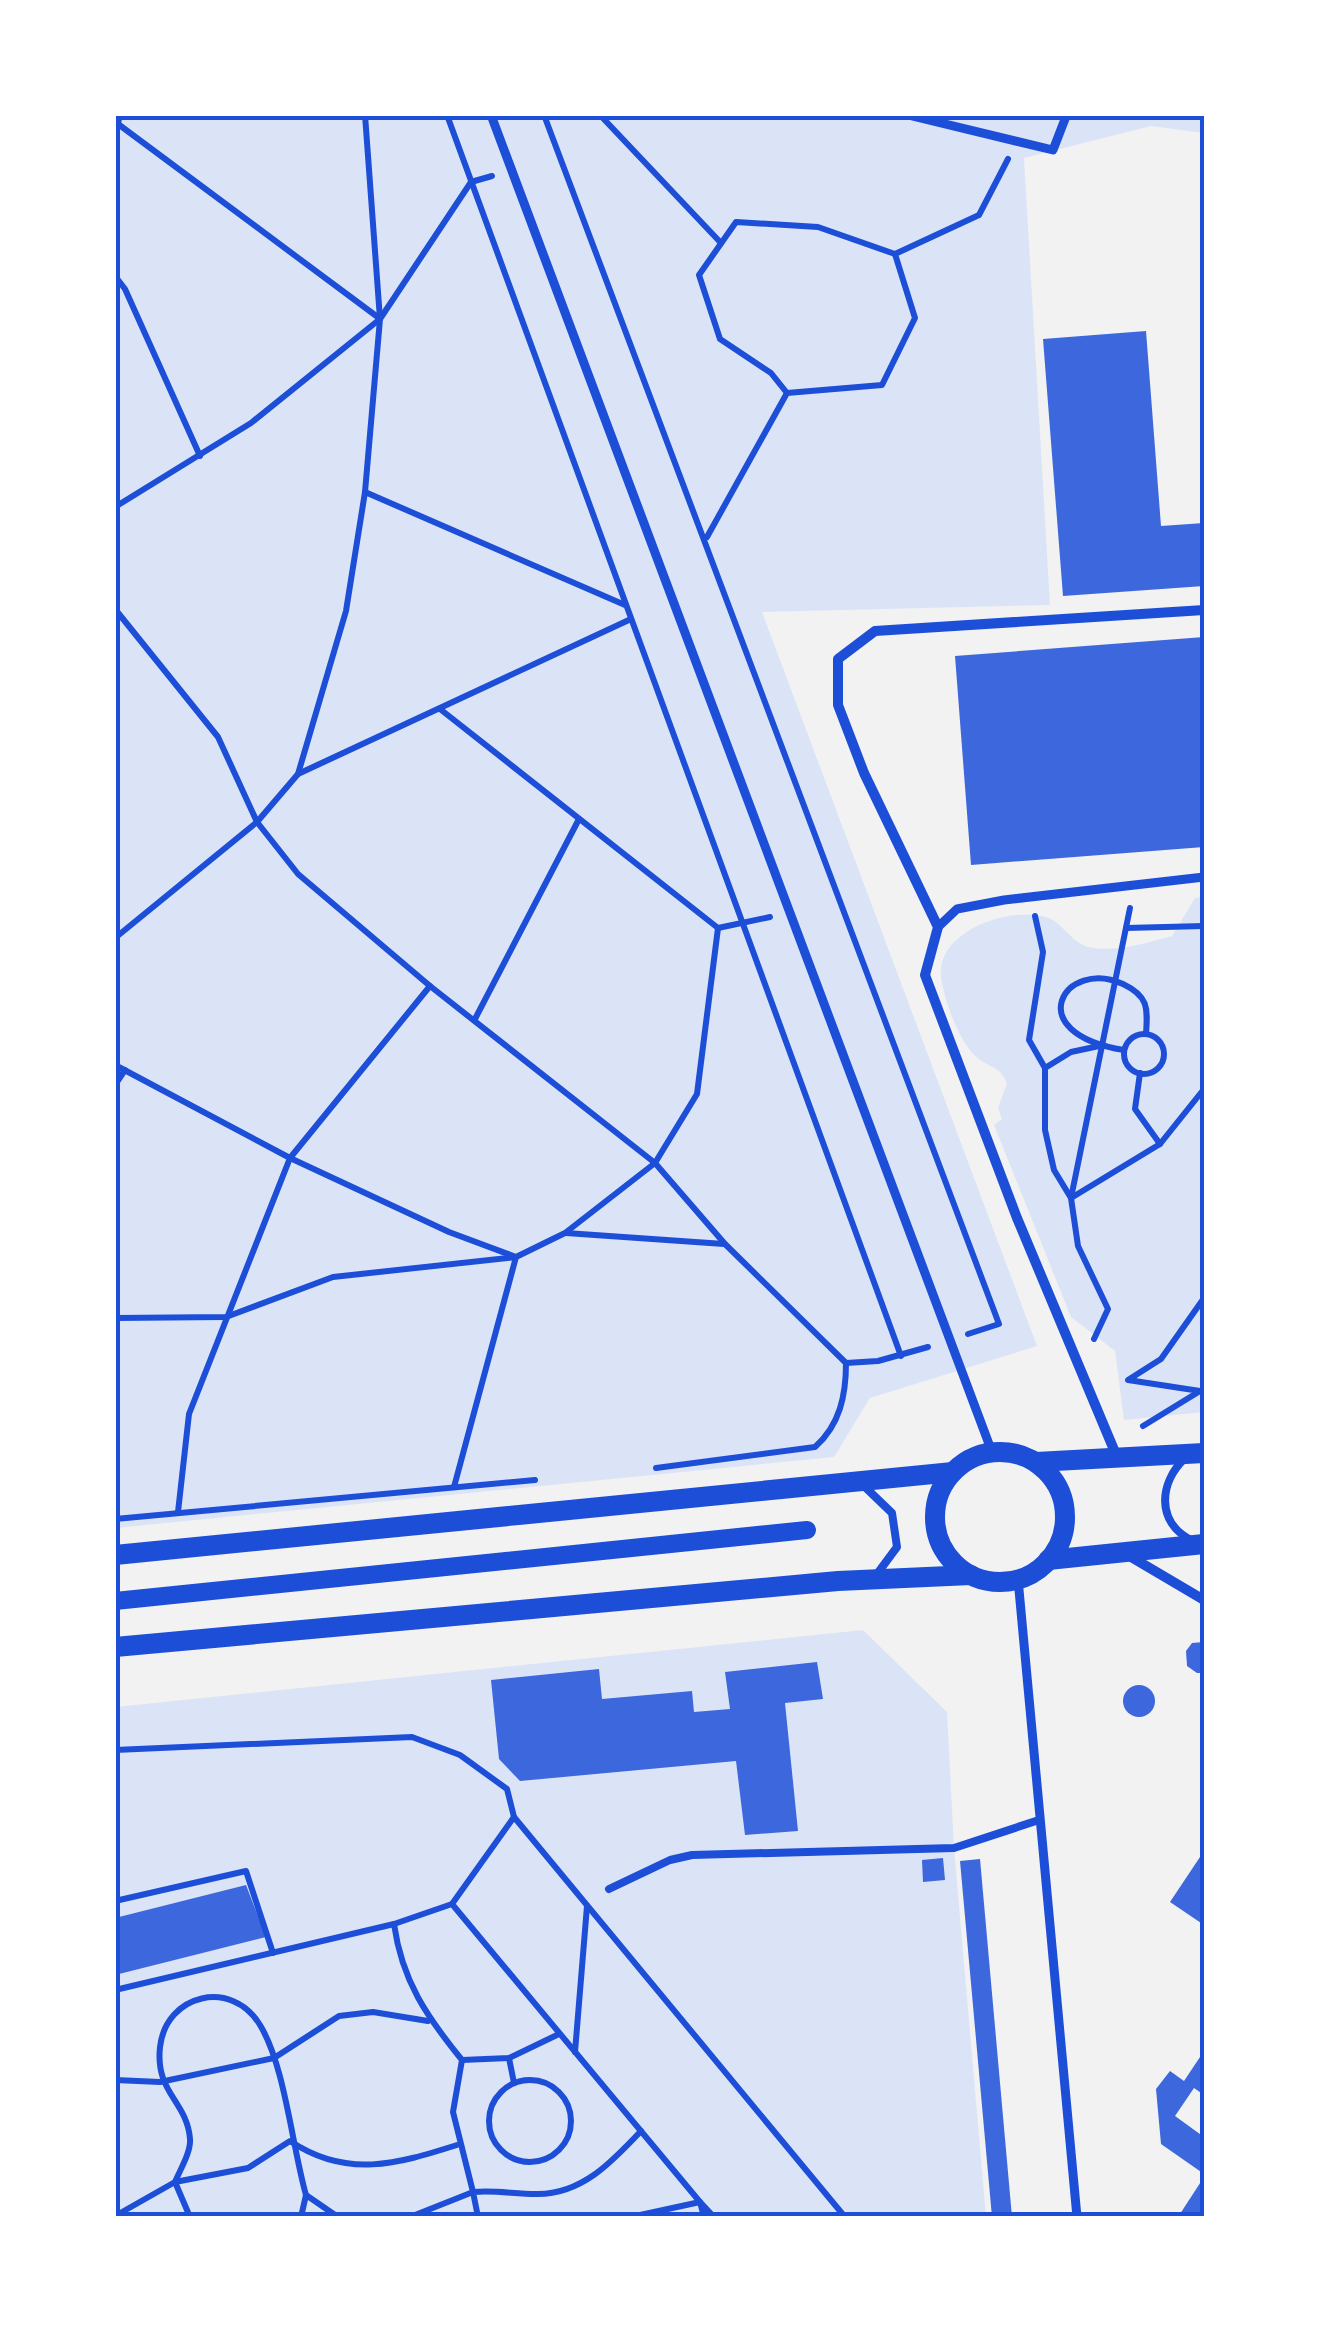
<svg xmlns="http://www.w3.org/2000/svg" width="1319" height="2332" font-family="Mulish,sans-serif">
	<rect width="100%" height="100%" fill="#f2f2f2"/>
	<g fill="#dbe4f7">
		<polygon points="115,115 1204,115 1204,133 1151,126 1024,158 1050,605 762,612 1037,1346 870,1398 834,1457 115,1528"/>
		<path d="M1204 897V1412L1124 1420 1115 1351 1071 1317 994 1125 1002 1119 998 1108 1007 1083C1000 1067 992 1068 980 1060 960 1046 944 1000 941 977 936 931 1010 906 1046 917 1062 921 1072 944 1089 947 1116 953 1145 943 1172 936L1195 898Z"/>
		<polygon points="863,1630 947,1712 954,1848 986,2217 115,2217 115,1707"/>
	</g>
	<g fill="#3d67dc">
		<polygon points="1146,331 1161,526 1204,523 1204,586 1063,596 1043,339"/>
		<polygon points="1204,637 1204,847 971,865 955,656"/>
		<polygon points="1204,1642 1204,1673 1197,1673 1187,1666 1186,1651 1192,1643"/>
		<polygon points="817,1662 823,1699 785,1703 798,1831 745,1835 736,1761 520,1781 499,1759 491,1680 599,1669 602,1699 692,1691 694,1712 730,1709 725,1672"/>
		<circle cx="1139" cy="1701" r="16"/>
		<polygon points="1204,1851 1204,1925 1170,1902"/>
		<polygon points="943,1858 945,1880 923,1882 922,1860"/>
		<polygon points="980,1859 1012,2217 992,2217 960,1861"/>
		<polygon points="246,1885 266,1937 115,1975 115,1918"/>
		<polygon points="1204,2051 1204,2095 1194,2088 1175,2116 1204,2137 1204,2174 1161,2144 1156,2089 1170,2071 1184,2081"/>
		<polygon points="1204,2177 1204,2217 1178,2217"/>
	</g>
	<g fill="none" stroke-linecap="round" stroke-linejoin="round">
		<g stroke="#1d4ed8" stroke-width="6">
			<polyline points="447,115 901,1356"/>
			<polyline points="544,115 999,1324 968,1334"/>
			<polyline points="600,115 721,243"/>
			<polyline points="118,124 379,318"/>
			<polyline points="115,135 120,115"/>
			<polyline points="115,276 125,289 200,456"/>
			<polyline points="787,393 771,373 720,339 699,275 736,222 818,227 895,254"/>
			<polyline points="365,492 625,605"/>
			<polyline points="115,507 251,423 380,319 471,182 492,176"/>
			<polyline points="707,537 787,393 882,385 915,318 895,254 979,215 1008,159"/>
			<polyline points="115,609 218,737 257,822 298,874 430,986 655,1163 725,1244 846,1363 878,1361 928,1347"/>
			<polyline points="440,709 718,928"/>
			<polyline points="298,774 346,611 365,492 380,319 365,115"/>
			<polyline points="1035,916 1043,952 1029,1040 1045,1068 1045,1130 1054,1170 1071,1198 1160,1144 1204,1089"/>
			<polyline points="718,928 770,917"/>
			<polyline points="1126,928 1204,926"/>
			<polyline points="115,938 257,822 298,774 631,619"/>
			<polyline points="475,1019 579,819"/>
			<circle cx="1144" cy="1054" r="20"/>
			<path d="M1124 1050C1018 1033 1065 957 1123 984 1148 996 1148 1007 1146 1034"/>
			<polyline points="115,1065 290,1158 449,1232 516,1257 454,1487"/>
			<polyline points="1045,1068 1071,1052 1099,1046"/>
			<polyline points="1140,1073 1135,1109 1160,1144"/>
			<polyline points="115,1085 125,1070"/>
			<polyline points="566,1233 724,1244"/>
			<polyline points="115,1318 226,1317 333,1277 516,1257 565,1233 655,1163 697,1094 718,928"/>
			<polyline points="1094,1339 1108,1309 1078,1246 1071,1198 1130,908"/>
			<polyline points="1143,1426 1200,1391 1128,1380 1161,1359 1204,1298"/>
			<path d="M656 1468 815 1447C840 1425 846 1395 846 1363"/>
			<polyline points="178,1512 189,1414 290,1158 430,986"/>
			<polyline points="115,1519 535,1480"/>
			<polyline points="115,1750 412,1737 460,1755 507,1789 514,1817 845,2217"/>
			<polyline points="115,1901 246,1871 273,1953"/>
			<polyline points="452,1904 514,1817"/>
			<path d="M394 1924C402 1981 427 2017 462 2060L453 2112 473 2192 410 2217"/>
			<polyline points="115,1990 394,1924 452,1904 700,2202 704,2217"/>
			<polyline points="575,2052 587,1906"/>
			<polyline points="509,2058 514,2083"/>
			<polyline points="462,2060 509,2058 559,2034"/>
			<polyline points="115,2080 160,2082 274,2058 339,2016 373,2012 428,2021"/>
			<circle cx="530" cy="2121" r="41"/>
			<polyline points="306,2195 338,2217"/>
			<path d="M115 2216 175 2182 248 2168 290 2141C347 2179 397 2164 457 2145"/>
			<path d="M190 2217 175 2182C180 2170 191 2152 190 2139 187 2101 155 2093 160 2047 166 1994 232 1978 260 2025 285 2066 292 2146 306 2195L301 2217"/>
			<path d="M478 2217 473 2192C496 2190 514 2194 536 2194 581 2195 612 2162 641 2131"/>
			<polyline points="631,2217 700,2202 714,2217"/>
		</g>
		<g stroke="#1d4ed8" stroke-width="8">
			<path d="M1185 1458C1159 1483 1156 1522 1191 1540"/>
			<polyline points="865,1487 892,1513 897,1547 877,1574"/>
			<polyline points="609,1889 670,1860 692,1855 954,1848 1039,1820"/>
		</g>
		<g stroke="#1d4ed8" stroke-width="9">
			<polyline points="491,115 992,1452"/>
			<polyline points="908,115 1053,150 1065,119"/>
			<polyline points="938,927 957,909 1004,900 1204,877"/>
			<polyline points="1018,1579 1077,2217"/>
		</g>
		<g stroke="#1d4ed8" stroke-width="10">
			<polyline points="1117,1457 1017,1218 925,975 938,927 864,773 838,705 838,659 875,631 1204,610"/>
			<polyline points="1126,1554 1204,1600"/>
		</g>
		<polyline stroke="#1d4ed8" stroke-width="18" points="115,1601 807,1530"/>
		<g stroke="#1d4ed8" stroke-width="20">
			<circle cx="1000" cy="1517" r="65"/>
			<polyline points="1036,1462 1204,1453"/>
			<polyline points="115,1555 953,1472"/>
			<polyline points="1048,1560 1204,1544"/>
			<polyline points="115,1647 838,1581 971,1575"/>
		</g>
	</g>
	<rect width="1319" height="2332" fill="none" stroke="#ffffff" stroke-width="235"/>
	<rect x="118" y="118" width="1084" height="2096" fill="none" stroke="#1d4ed8" stroke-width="4"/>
</svg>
